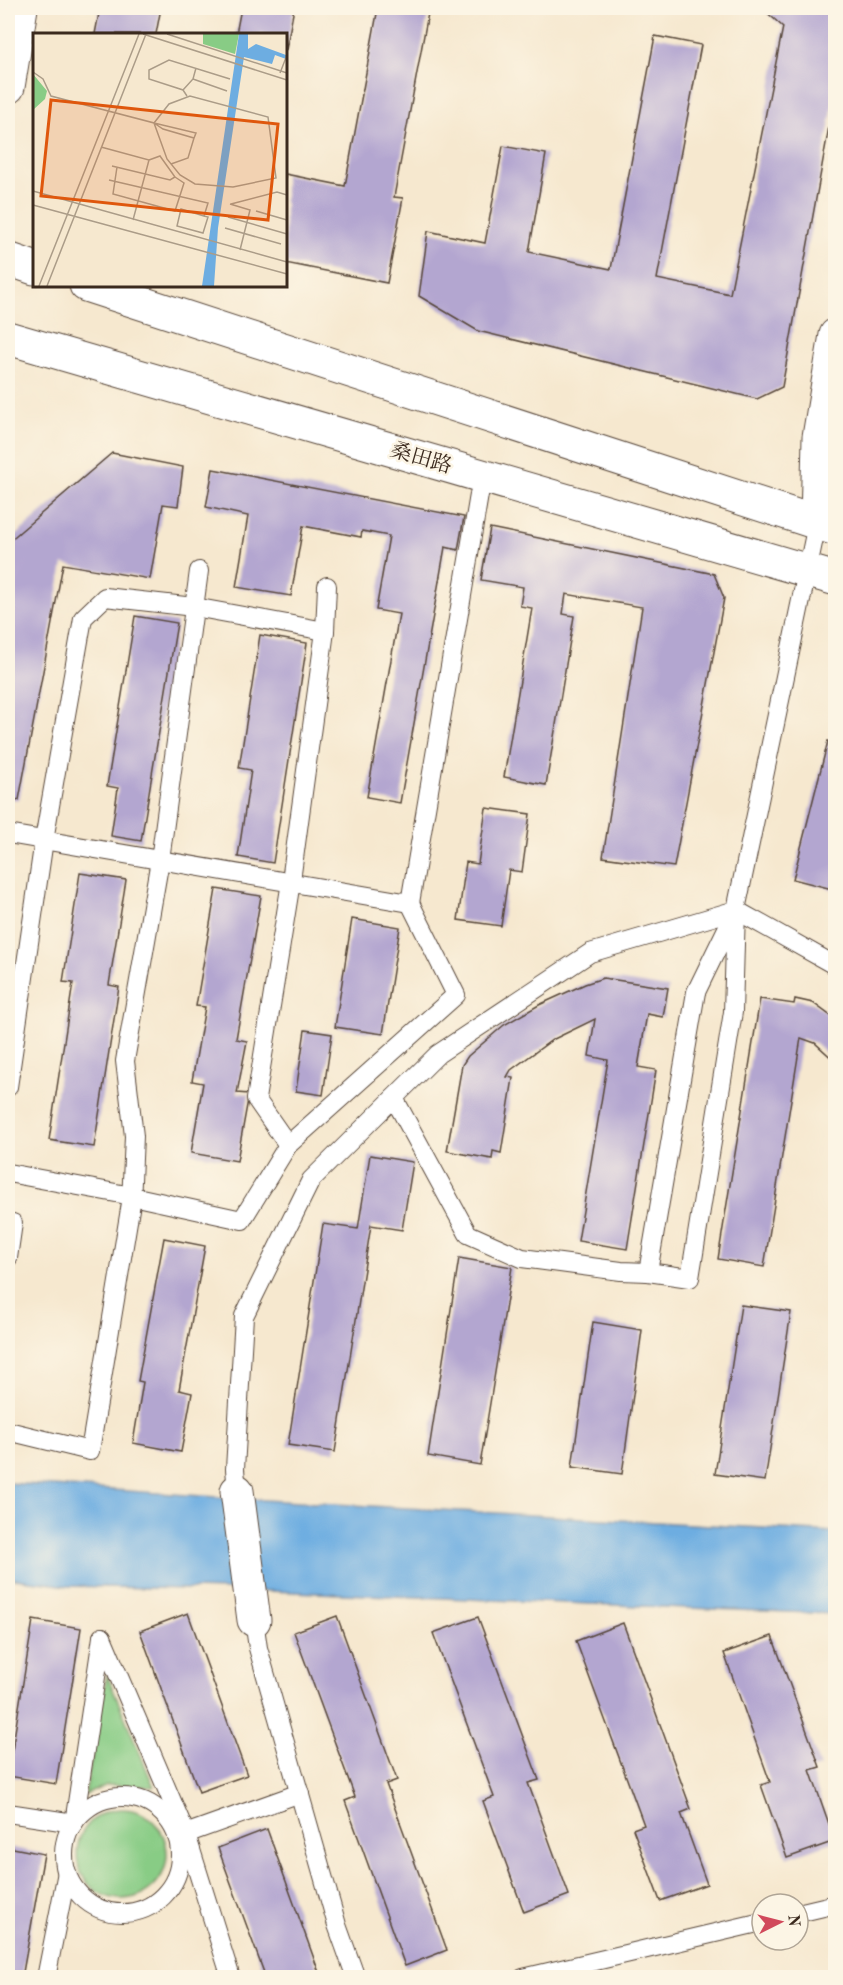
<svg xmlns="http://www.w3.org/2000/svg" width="843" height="1985" font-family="'Old Standard TT','Noto Serif SC',serif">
	<rect width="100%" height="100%" fill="#fcf5e5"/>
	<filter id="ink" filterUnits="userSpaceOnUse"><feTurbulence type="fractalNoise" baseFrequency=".0167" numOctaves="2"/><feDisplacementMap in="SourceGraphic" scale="12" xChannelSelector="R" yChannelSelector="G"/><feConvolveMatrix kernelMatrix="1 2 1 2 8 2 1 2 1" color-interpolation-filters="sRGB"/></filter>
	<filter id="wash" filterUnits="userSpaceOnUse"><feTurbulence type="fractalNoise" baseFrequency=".008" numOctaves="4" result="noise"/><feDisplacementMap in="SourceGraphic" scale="24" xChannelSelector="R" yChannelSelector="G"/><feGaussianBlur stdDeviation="1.35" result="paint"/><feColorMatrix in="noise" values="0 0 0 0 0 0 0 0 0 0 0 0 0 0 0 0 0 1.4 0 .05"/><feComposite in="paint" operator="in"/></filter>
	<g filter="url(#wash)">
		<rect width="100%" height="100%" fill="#f6e8cf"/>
		<g fill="#88cc85" stroke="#627b52" stroke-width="1.5">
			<polygon points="107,1675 154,1787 107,1785 85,1795"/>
			<circle cx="122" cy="1854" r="45"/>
		</g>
		<polygon fill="#6dade1" stroke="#546c80" stroke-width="1.5" points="8,1483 263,1500 835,1532 835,1614 269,1591 68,1586 8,1578"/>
		<g id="blocks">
			<g fill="#b3a6d0">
				<polygon points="100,8 161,8 156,34 95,34"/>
				<polygon points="241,8 294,8 286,50 285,34 236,34"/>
				<polygon points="378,8 429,8 394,197 403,198 387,283 285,263 285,174 345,186"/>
				<polygon points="762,8 823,8 836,18 836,88 782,387 757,399 478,331 419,296 428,231 485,243 503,146 546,154 529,252 611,269 655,36 701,45 657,279 730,294 783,27"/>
				<polygon points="112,453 183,467 178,506 163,504 150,579 63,564 19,800 8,798 8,542"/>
				<polygon points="213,469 464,517 458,550 445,547 400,803 367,797 399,614 376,610 389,536 362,531 361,537 303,526 291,596 236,587 248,516 206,507"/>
				<polygon points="490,528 714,574 724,598 674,867 603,857 642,607 566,594 563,614 574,616 546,785 504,777 532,608 520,606 523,587 481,580"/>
				<polygon points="135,616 177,623 141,841 111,836 118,788 107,786"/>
				<polygon points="260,635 307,643 273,863 238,857 251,770 239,768"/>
				<polygon points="828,741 836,743 836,890 793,879"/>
				<polygon points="486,808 530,814 522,872 509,870 501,926 458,920 466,862 478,864"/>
				<polygon points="80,873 126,880 109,985 119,987 94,1147 49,1140 73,983 63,982"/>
				<polygon points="216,889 261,896 236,1039 247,1041 237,1093 249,1094 237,1161 191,1153 203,1083 192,1081 205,1007 196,1006"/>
				<polygon points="352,919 400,927 383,1034 335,1027"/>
				<polygon points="603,978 668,988 663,1017 647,1014 638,1067 656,1070 627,1249 578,1241 608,1060 589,1056 595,1019 552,1040 511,1070 507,1077 513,1078 501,1153 493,1151 492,1159 447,1151 462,1065 468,1056 504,1025 539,1005 585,984"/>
				<polygon points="760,999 794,1004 795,999 813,1003 836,1020 836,1062 815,1043 801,1038 764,1267 718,1259"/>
				<polygon points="305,1030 332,1034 323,1095 296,1091"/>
				<polygon points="370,1155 413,1162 402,1230 371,1225 335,1452 288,1445 323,1224 358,1229"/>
				<polygon points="164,1238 205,1246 179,1390 192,1393 181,1452 133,1443 143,1382 138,1381"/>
				<polygon points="459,1258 512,1267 480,1465 428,1456"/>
				<polygon points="741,1305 791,1312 765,1481 715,1474"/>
				<polygon points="593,1322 642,1330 622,1474 572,1467"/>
				<polygon points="188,1613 247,1775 199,1792 140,1631"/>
				<polygon points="337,1616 397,1780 386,1784 447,1950 405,1966 345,1801 355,1797 294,1632"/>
				<polygon points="478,1617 539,1780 528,1783 569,1895 524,1912 483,1801 494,1797 433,1633"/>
				<polygon points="33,1620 81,1628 56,1784 8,1776"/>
				<polygon points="623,1623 691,1809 681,1813 707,1884 660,1901 633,1829 644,1825 576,1641"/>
				<polygon points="772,1636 820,1767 810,1770 835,1841 787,1858 761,1785 770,1782 724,1653"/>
				<polygon points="267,1829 321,1978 266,1978 218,1848"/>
				<polygon points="8,1847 44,1854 22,1978 8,1978"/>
			</g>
		</g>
	</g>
	<g filter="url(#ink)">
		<use href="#blocks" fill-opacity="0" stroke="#574639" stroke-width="1.5"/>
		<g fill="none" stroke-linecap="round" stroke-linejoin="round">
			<defs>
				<g id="service">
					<polyline points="327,586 325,631 290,888 256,1099 288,1145 456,995 410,903"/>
					<polyline points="8,834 410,903 482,477"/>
					<polygon points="736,910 733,1012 690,1278 648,1272 696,992"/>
					<polyline points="736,910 836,966"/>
					<polyline points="8,1087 44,840 83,618 105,597 194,607 325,631"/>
					<polyline points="394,1098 468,1234 522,1258 621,1271 648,1272"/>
					<polyline points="8,1173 132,1196 242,1220 288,1145"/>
					<polyline points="8,1222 13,1223 8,1258"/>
					<polyline points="8,1431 90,1451 131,1203 134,1136 125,1061 160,860 199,571"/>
					<polyline points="237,1491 235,1469 244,1316 311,1180 438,1054 590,953 736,910 817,524"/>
					<polyline points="254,1620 258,1648 337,1925 356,1978"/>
					<polyline points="102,1637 186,1834 231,1978"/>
					<circle cx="122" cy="1855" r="58"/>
					<polyline points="8,1813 74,1823 102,1637"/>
					<polyline points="177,1837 300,1793"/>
					<polyline points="798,1913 836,1904"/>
					<polyline points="46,1978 67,1872"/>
					<polyline points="523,1978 762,1922"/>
				</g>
				<g id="minor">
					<polyline points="817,524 819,437 836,335"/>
					<polyline points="237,1491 254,1620"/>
				</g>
				<g id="secondary">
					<polyline points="8,87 21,8"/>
					<polyline points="8,259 34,268"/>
					<polyline points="86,285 836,529"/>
					<polyline points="8,338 836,579"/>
				</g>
			</defs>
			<use href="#service" stroke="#574639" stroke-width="20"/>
			<use href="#minor" stroke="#574639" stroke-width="35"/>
			<use href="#secondary" stroke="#574639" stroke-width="35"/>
			<use href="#service" stroke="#fff" stroke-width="18"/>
			<use href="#minor" stroke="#fff" stroke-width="33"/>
			<use href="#secondary" stroke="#fff" stroke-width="33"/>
		</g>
	</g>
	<g text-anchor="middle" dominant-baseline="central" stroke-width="5" stroke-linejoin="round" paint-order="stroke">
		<g font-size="21" fill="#3b2a1e" stroke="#fcf5e5">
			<text transform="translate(421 459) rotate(16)">桑田路</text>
		</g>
	</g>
	<g transform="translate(33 33)">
		<rect width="254" height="254" fill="#f6e8cf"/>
		<path d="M170 1H206L202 21 170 11ZM0 41 14 58 12 66 0 77Z" fill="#88cc85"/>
		<path d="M206 1H215V16L223 11 253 22V26L242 22 239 31 211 24 185 195 181 253H169Z" fill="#6dade1"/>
		<path fill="none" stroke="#ab9c88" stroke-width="1.5" d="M110 1 254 47M134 1 254 40M0 39 10 46 18 63 121 90 134 126 147 142 162 151 200 154 243 145 235 84 157 63 136 71 121 90M247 40 254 22M160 46 194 58M150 57 160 46 163 35M154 63 150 57 116 46V37L136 27 197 46M121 90 163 100 161 105 130 96ZM68 114 116 127 100 187M138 131 155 125 161 105M79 133 137 147 142 144 127 123 116 127M84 134 80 161 142 178 151 150 142 144M76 147 175 170 171 183 148 176 144 193 170 200 175 184 171 183M0 158 254 229M197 171 217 177 207 217M198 171 244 159 254 162M0 172 254 241M223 178 254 187M195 184 254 201M192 195 248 211M6 253 106 1M14 253 113 1"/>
		<path fill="#df570d" fill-opacity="0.15" stroke="#df570d" stroke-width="3" d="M18 67 245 91 235 187 8 163Z"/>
		<rect width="254" height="254" fill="none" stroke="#3b2a1e" stroke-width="3"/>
	</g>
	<rect width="843" height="1985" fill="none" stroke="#fcf5e5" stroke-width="30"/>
	<g transform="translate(780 1922) rotate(84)"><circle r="28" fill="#fcf5e5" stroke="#afa495" stroke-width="1.5"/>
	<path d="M0-4.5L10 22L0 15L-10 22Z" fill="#d1495b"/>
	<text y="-9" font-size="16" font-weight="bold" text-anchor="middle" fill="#3b2a1e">N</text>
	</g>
</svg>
